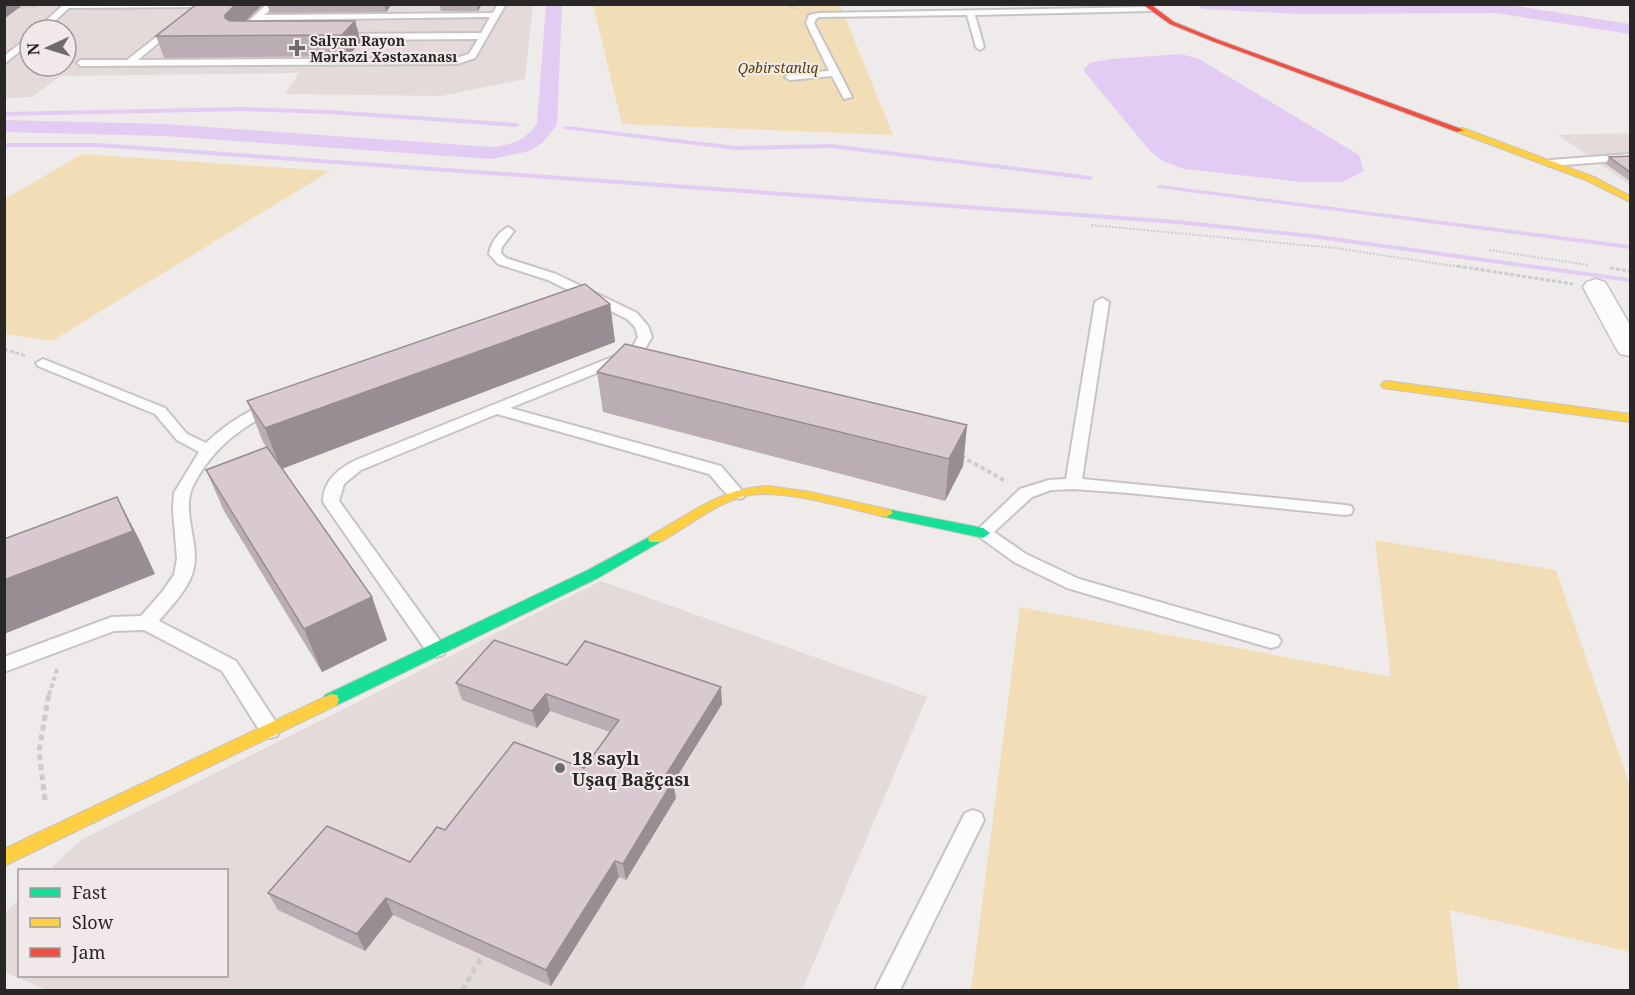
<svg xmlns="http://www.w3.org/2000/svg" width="1635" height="995" font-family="'Noto Serif',serif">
	<rect width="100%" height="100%" fill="#efebeb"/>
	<g fill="#e5dada" fill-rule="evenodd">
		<path d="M4 5H533L525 79 442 96 285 94 299 73 61 76 32 97 5 98ZM30 30H66V66H30Z"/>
		<polygon points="1630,133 1630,185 1558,135"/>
		<polygon points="601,581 927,697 802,990 47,990 5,972 5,913 19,899 20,976 226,976 226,870 49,870 81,840"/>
	</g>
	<g fill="#f2deb6">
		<polygon points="593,5 840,5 893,135 622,124"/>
		<polygon points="82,154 330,171 52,341 5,334 5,199"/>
		<polygon points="1375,540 1556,570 1630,786 1630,952 1450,910 1459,990 971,990 1020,607 1391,677"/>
	</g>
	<polygon fill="#e2ccf3" points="1181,54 1199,59 1359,155 1364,171 1342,182 1302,182 1184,169 1163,161 1150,151 1083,70 1090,63 1110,59"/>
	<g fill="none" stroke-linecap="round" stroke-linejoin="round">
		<g fill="#e2ccf3" fill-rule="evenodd">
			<polygon points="243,107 330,110 516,123 519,125 516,127 330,114 243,111 4,116 4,112"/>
			<polygon points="566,126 736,146 831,144 1090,176 1093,178 1090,180 831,148 736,150 564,129 563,128"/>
			<polygon points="4,143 98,143 1177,220 1311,234 1630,278 1630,282 1311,238 1177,224 98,147 4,147"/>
			<polygon points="1160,185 1630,245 1630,249 1158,188 1158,186"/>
		</g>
		<g fill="#e2ccf3" fill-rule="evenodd">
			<path d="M546 4H562L557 125 542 143 530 151 491 159 165 136 4 132V120L165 124 491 147C511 145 525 141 537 124Z"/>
			<polygon points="1195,4 1503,4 1630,24 1630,34 1496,13 1300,14 1202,9"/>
		</g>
		<defs>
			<g id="lane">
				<polygon points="64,4 203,4 203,5 199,7 69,8 45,30 36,30"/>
				<polygon points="267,4 276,4 264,15 493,13 498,4 506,4 475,58 457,64 81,66 77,63 81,60 127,60 173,24 177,26 176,28 138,60 456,58 469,54 478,39 337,40 333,37 337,34 481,33 490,17 259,20 242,37 236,37 236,33"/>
				<polygon points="1149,7 1152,7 1152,11 975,15 984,47 980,50 976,47 967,15 819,17 816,19 814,23 852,97 844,99 832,76 790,80 785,77 790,74 829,71 806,23 809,15 819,13"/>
				<polygon points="30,36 30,43 4,64 4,56"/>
				<polygon points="1630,154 1630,160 1550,166 1545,163 1550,160"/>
				<path d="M508 227 514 231 502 247 501 253 506 258 556 274 637 313 648 326 652 337 643 352 627 361 510 408 721 466 745 494 743 498C728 502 718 483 709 474L497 414 361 470 344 484 339 501 443 645 446 650 443 655 436 657 429 655 325 505 323 501C324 480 338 469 356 460L617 355 633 346 638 337 635 327 627 319 548 280 498 264 489 254C490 244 499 231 508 227Z"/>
				<polygon points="1102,298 1109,302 1082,479 1345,505 1351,506 1353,510 1351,514 1345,515 1129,493 1073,489 1051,490 1032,497 994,532 1026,554 1079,579 1278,636 1281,641 1278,646 1271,648 1067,588 1014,562 974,533 1020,489 1049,480 1066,479 1095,302"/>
				<path d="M43 359 165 408 187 434 206 443C224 426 248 409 272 403L279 407C273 415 261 418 252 423 227 438 206 459 193 486 181 511 199 541 194 567 190 588 172 605 159 621L236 661 277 724 280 730 277 736 270 738 263 736 222 671 144 630 114 631 4 672V657L112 617 141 616 162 592 174 575 177 559 173 510 174 493 199 452 177 440 155 414 38 366 36 363Z"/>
				<polygon points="973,810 981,813 984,820 900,990 875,990 965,813"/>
			</g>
			<polygon id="street" points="1596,279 1605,282 1630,325 1630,356 1620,354 1616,348 1583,287 1587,282"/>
			<g id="fast">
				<polygon points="886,509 983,528 990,533 983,538 881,516 879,513 881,510"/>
				<polygon points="655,534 662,539 660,542 598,578 337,705 331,706 325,705 323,700 325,695 588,570"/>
			</g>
			<g id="slow">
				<polygon points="1457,128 1463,128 1594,177 1630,196 1630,202 1588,181 1457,132"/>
				<polygon points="1387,381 1630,414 1630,422 1383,388 1381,385 1383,382"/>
				<path d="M769 486 810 492 891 510 893 513 886 517C848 509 778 486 741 497 712 506 686 528 660 542H650L648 539 650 536C690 514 722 487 769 486Z"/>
				<polygon points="331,694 337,695 339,700 337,705 4,866 4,849"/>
			</g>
			<polygon id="jam" points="1142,4 1150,4 1174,22 1216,39 1464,130 1457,132 1212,41 1170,24"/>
		</defs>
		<use href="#lane" stroke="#c8c4c4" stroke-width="4"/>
		<use href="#street" stroke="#c8c4c4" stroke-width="3"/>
		<use href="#fast" stroke="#c8c4c4" stroke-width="2"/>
		<use href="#slow" stroke="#c8c4c4" stroke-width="2"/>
		<use href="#jam" stroke="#c8c4c4" stroke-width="2"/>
		<g stroke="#cdcccc" stroke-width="2" stroke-dasharray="2 1.5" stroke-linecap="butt">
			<polyline points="783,4 798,9"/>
			<polyline points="4,9 37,7"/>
			<polyline points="1091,225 1335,248 1467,268"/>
			<polyline points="1489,250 1588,265"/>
		</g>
		<g stroke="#cdcccc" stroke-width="3" stroke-dasharray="4 2" stroke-linecap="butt">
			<polyline points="1457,266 1573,284"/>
			<polyline points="1610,268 1630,271"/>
			<polyline points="4,349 26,356"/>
		</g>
		<g stroke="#cdcccc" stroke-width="4" stroke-dasharray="4.5 3" stroke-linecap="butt">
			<polyline points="961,456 1007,482"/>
			<polyline points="49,695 57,669"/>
		</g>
		<g stroke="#cdcccc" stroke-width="5" stroke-dasharray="6 4" stroke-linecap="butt">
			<polyline points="45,800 39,751 49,693"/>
			<polyline points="462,990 483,955"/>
		</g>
		<use href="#lane" fill="#fdfcfc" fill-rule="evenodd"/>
		<use href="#street" fill="#fdfcfc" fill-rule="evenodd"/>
		<use href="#fast" fill="#16e098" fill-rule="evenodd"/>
		<use href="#slow" fill="#ffcf43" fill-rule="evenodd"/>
		<use href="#jam" fill="#f24e42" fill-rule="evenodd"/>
	</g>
	<g fill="#bbadb4">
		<polygon points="263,4 246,21 355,21 361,42 348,56 164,58 156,36"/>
		<polygon points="267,4 392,4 386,12 270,13"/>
		<polygon points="439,4 482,4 478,11 441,11"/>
		<polygon points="1630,156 1630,181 1606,164 1609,157"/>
		<polygon points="610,304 615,342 282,469 372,597 387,640 322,672 224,511 206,470 266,447 263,442 247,401"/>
		<polygon points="597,372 967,425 963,466 945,501 603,412"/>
		<polygon points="567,665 722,704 673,783 676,798 626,880 619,877 551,986 393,915 365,951 278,910 268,893 410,862 445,830 584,768 610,732 550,711 537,728 462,700 456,683"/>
	</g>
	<g fill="#988d92">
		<polygon points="4,4 24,4 4,19"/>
		<polygon points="236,4 263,4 231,35 225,18 225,15"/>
		<polygon points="384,4 392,4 386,12"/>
		<polygon points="477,4 482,4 478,11"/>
		<polygon points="355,21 361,42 348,56 342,35"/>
		<polygon points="610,304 615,342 281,469 265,428"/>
		<polygon points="967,425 963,466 945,501 949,459"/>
		<polygon points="117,497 139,539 155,574 4,634 4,580"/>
		<polygon points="372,597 387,640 322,672 304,629"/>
		<polygon points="721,687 722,704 673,783 676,798 626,880 623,864 664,778"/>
		<polygon points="546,694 550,711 537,728 532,711"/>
		<polygon points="615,861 619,877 551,986 546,970"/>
		<polygon points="386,898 393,915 365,951 357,934"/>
	</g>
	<g fill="#d9c9d1" stroke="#988d92" stroke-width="1.5">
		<polygon points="197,4 236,4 225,15 225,18 230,21 355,21 342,35 156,36"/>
		<polygon points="1630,156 1630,172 1609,157"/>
		<polygon points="585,284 610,304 265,428 247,401"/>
		<polygon points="625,344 967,425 949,459 597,372"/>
		<polygon points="267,447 372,597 304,629 206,470"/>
		<polygon points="117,497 133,531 4,580 4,539"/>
		<polygon points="494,640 567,665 585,641 721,687 664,778 673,781 623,864 615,861 546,970 386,898 357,934 268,893 327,826 410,862 437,827 445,830 514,742 584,768 619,720 546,694 532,711 456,683"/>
	</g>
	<g fill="#6e6b6b" stroke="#f1e9e9" stroke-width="2">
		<path d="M294 39h6v6h6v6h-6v6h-6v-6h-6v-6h6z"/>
		<circle cx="560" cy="768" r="6"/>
	</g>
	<g text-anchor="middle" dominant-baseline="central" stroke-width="4.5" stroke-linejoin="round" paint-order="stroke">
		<g font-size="14" font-weight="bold" fill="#292626" stroke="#f1e9e9" text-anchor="start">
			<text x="310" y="40">Salyan Rayon<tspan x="310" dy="16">Mərkəzi Xəstəxanası</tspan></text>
		</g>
		<g font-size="14" font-style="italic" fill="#5a4303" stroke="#f1e9e9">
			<text x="778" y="67">Qəbirstanlıq</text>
		</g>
		<g font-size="18" font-weight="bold" fill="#292626" stroke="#f1e9e9" text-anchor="start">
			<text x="572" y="758">18 saylı<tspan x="572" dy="21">Uşaq Bağçası</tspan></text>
		</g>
	</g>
	<rect width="1635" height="995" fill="none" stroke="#292626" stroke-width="12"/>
	<rect x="18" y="869" width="210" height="108" fill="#f1e9e9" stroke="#a19b9b" stroke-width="1.5"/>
	<rect x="30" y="888" width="30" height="9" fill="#16e098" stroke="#a19b9b" stroke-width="1.5"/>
	<text x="72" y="899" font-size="18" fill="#292626">Fast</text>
	<rect x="30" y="918" width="30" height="9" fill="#ffcf43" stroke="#a19b9b" stroke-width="1.5"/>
	<text x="72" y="929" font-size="18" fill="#292626">Slow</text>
	<rect x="30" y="948" width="30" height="9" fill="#f24e42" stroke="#a19b9b" stroke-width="1.5"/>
	<text x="72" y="959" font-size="18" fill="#292626">Jam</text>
	<g transform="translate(48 48) rotate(266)"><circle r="28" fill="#f1e9e9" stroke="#a19b9b" stroke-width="1.5"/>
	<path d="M0-4.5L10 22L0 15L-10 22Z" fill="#6e6b6b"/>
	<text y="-9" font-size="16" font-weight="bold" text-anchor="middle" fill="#292626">N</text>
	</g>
</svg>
